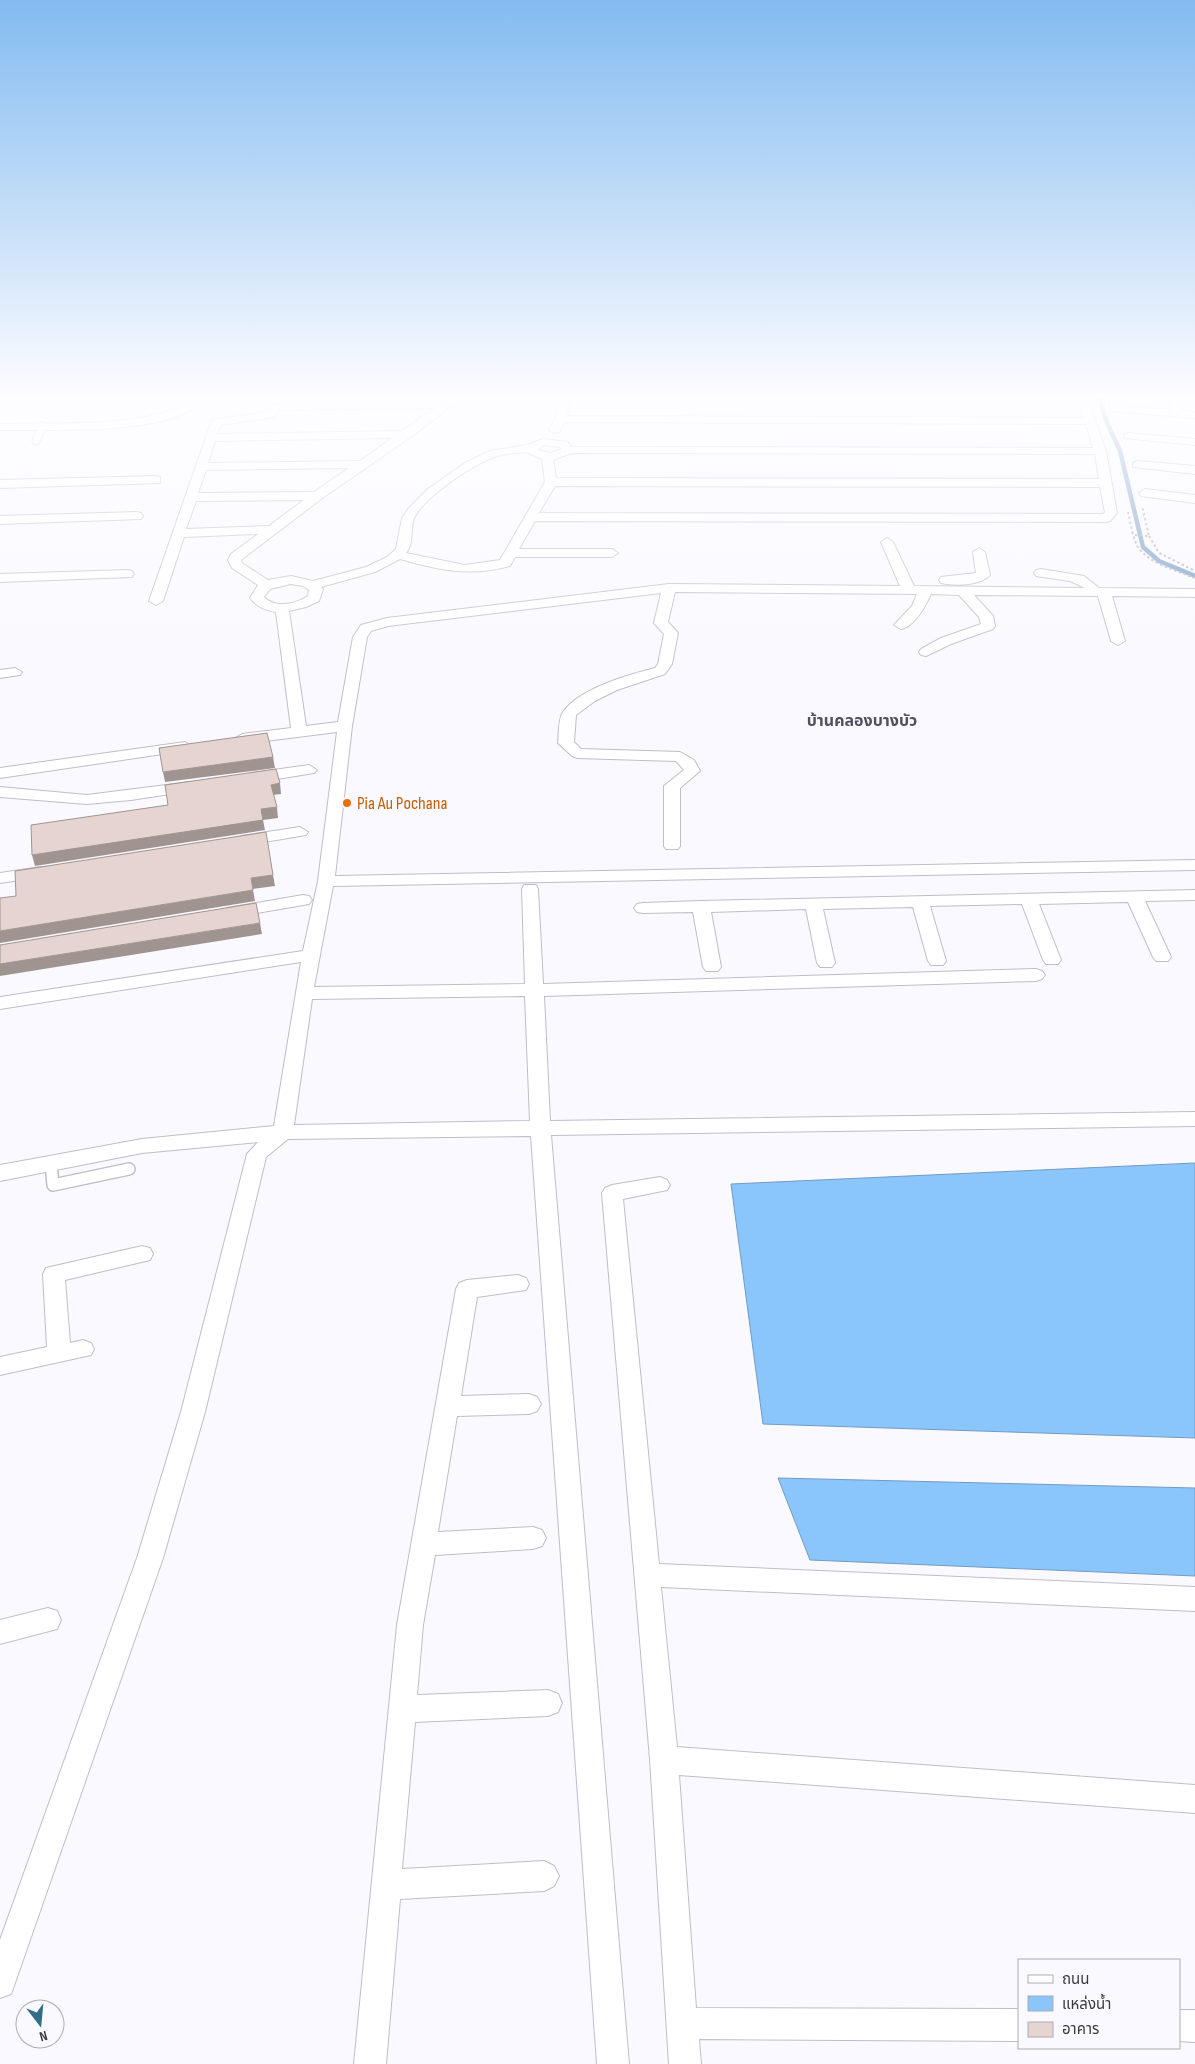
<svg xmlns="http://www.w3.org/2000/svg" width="1195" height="2064" font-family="'Sofia Sans Condensed','Noto Sans Thai',sans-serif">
	<rect width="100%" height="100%" fill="#faf9ff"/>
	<g fill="#8ac5fc" stroke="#729bc3">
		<polygon points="1195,1163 1195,1438 763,1424 731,1184"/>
		<polygon points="778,1478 1195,1488 1195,1576 810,1560"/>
	</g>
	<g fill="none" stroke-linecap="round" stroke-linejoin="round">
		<polyline stroke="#729bc3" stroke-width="4.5" points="1099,394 1105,418 1120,451 1143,547 1159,561 1195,576"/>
		<defs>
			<polyline id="lane-far1" points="36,441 42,426"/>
			<polyline id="lane" points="51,1163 53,1185 129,1169"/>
			<g id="street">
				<path d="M193 394 198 403C171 436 43 429 0 430V424C50 422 147 429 187 402V395Z"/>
				<path d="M455 394H467L412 436 321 499 241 560 242 563 268 580 291 576 313 581 366 567 387 557 396 549 402 518 409 508 428 489 465 463 490 451 527 445 543 439 568 442 571 447 1093 448 1086 424 565 422 559 432 555 433 549 430 555 419 561 394H573L570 397 567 416 1084 418 1077 398 1074 394H1086L1106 451 1117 513 1110 521 1106 522 535 521 519 549H612L618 553 612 557H515L510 566C471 577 438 570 400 559L375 572 321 587 323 589 319 601 306 607 289 611 306 726 338 722 353 637 361 625 387 618 669 584 900 586 881 542 887 538 893 542 914 586 1085 588 1070 581 1036 576 1034 573 1036 570 1041 569 1084 576 1099 588 1195 589V597L1112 596 1125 641 1118 645 1111 641 1098 596 974 595 993 616 995 626 993 629 951 644 926 656 921 655 919 652 921 649 941 638 981 624 979 617 959 595 931 594C925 607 915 626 901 629L894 625 912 606 917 594 675 592 668 622 678 633 672 664 665 674 617 690 595 701 576 715 574 742 581 749 680 752 694 760 700 771 680 788V846L678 849H666L664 846V786L684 770 676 761 577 758 572 756 558 743C559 734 558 719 563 712 580 688 628 675 655 668L658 664 664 634 654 623 661 593 388 626 371 631 367 637 352 726 335 876 1195 860V870L333 886 314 987 525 984 522 889 524 885H536L538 889 543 984 1036 969 1042 971 1045 975 1042 979 1036 981 544 996 550 1121 1195 1112V1126L551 1135 629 2064H597L531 1136 288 1139 266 1157 205 1412 163 1558 15 1983 11 1994 0 1998V1940L137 1558 181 1412 247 1154 258 1142 142 1153 0 1181V1165L142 1139 274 1126 301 962 0 1009V997L303 951 318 881 337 732 242 744 234 739 242 734 291 728 276 612C265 610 257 607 250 598L258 585 232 568 228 560 231 554 258 534 184 537 163 601 156 605 149 601 212 420 262 413 274 404 444 402ZM434 408 402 431 217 434 221 425 268 418 274 416 278 410ZM392 438 360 461 208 463 215 441ZM544 445 560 447 562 449 550 453 537 450ZM526 452 542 459 545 482 500 560 465 565 406 553C415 542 409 528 415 516 427 495 472 465 495 457 505 453 516 453 526 452ZM571 453 1095 454 1099 479 556 478 553 460ZM349 468 314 492 198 493 206 470ZM555 486 1100 487 1105 512 1103 514 539 513ZM304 500 269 526 186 529 196 501ZM291 584 303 586 309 590 308 596C295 604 276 609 264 597L270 589ZM525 996 530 1121 294 1125 312 999Z"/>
				<polygon points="1108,394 1118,394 1121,406 1171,410 1166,395 1176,394 1183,411 1195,412 1195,418 1112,411"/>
				<polygon points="1128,433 1195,439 1195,445 1124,438 1124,434"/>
				<polygon points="1137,461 1195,466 1195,474 1133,467 1133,463"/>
				<polygon points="156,476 160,477 160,483 0,488 0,480"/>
				<polygon points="1145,489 1195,495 1195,503 1141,496 1139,493"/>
				<polygon points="137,512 141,513 143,516 141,519 0,524 0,516"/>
				<path d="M979 548 985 552 990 575C980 586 954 586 941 583L939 580 941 577 976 573 973 552Z"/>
				<polygon points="127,570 132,571 134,574 132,577 0,582 0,574"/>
				<polygon points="15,668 22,672 20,675 0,678 0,670"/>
				<polygon points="185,742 193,747 190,750 0,778 0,768"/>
				<polygon points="309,765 317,770 314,773 252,783 244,778 252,773"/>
				<polygon points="190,782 196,784 198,787 196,790 131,800 87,804 0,797 0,787 87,795"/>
				<polygon points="300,827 308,832 306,835 241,846 233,841 241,836"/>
				<polygon points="41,867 47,868 49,872 47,876 0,883 0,873"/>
				<polygon points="1195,890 1195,900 1145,901 1171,957 1168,961 1156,961 1153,957 1128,902 1039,904 1061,960 1058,964 1046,964 1043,960 1022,904 930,906 946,961 943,965 931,965 928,961 913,907 823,909 835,963 832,967 820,967 817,963 806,909 711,912 721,967 718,971 706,971 703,967 693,912 643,913 637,912 634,908 637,904 643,903 701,901"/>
				<polygon points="303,895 309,896 312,900 309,904 233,917 227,916 224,912 227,908 233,907"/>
				<polygon points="660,1177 667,1180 670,1185 667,1190 623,1199 659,1564 1195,1587 1195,1611 661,1587 677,1747 1195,1785 1195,1813 679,1775 696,2008 1019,2009 1019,2041 699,2039 701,2064 669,2064 650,1759 602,1193 605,1188 612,1185"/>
				<polygon points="142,1246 150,1248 153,1254 150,1260 65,1280 70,1343 83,1340 91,1343 94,1349 91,1355 0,1375 0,1357 47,1347 43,1274 46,1268"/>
				<polygon points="518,1275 526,1278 529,1284 526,1290 477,1297 461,1396 529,1394 537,1397 541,1404 537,1411 529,1414 457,1416 438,1532 533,1527 542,1530 546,1538 542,1546 533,1549 435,1555 423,1625 417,1695 548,1690 558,1694 562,1703 558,1712 548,1716 415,1722 402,1869 544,1861 554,1866 559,1876 554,1886 544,1891 400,1899 386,2064 354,2064 397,1625 456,1289 459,1283 467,1280"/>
				<polygon points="48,1608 57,1611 61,1620 57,1629 0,1644 0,1620"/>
				<polygon points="1179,2010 1195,2010 1195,2042 1179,2041"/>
			</g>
		</defs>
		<use href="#lane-far1" stroke="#bfbdcb" stroke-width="9"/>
		<use href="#lane" stroke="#bfbdcb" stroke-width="14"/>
		<use href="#street" stroke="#bfbdcb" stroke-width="2"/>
		<g stroke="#b0afb5" stroke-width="2" stroke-dasharray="2.5 2.5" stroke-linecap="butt">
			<path d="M1128 512C1131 523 1132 537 1138 547 1149 564 1177 570 1194 578"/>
			<polyline points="1135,535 1149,536 1142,506"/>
			<polyline points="1149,536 1159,553 1195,571"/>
		</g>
		<use href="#lane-far1" stroke="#fff" stroke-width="7"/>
		<use href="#lane" stroke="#fff" stroke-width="11"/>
		<use href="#street" fill="#fff" fill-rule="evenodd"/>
	</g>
	<g fill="#a09491">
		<polygon points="273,757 275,768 165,782 163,772"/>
		<polygon points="280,783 281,794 273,795 271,785"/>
		<polygon points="277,807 278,818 263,820 265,830 35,866 32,855 261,809"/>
		<polygon points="273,875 275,886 253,889 251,878"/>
		<polygon points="253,890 255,901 0,943 0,931"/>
		<polygon points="260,923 262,934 0,976 0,964"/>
	</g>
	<g fill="#e5d4cf" stroke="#a09491">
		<polygon points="267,733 273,757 163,772 159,748"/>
		<polygon points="276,769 280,783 271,785 277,807 261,809 263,820 32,855 31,825 168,805 165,785"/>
		<polygon points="266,832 273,875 251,878 253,890 0,931 0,898 16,896 15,871"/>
		<polygon points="256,903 260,923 0,964 0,945"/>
	</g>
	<linearGradient id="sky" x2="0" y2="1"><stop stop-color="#82bbf0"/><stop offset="0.58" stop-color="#fdfcff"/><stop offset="1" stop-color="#fdfcff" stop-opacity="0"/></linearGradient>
	<rect width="1195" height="683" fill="url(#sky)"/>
	<circle fill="#e8710a" stroke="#faf9ff" stroke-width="2" cx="347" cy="803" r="5"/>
	<g text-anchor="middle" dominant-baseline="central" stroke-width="4" stroke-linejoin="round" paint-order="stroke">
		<g font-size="16" font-weight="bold" fill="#52505d" stroke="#faf9ff">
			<text x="862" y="721">บ้านคลองบางบัว</text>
		</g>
		<g font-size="18" fill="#c56008" stroke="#faf9ff" text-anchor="start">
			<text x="357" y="803">Pia Au Pochana</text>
		</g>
	</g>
	<rect x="1018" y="1959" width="162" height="90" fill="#faf9ff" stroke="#adacb2"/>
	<rect x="1028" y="1975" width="25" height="8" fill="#ffffff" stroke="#adacb2"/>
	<text x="1062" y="1984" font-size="15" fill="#3a393f">ถนน</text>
	<rect x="1028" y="1996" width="25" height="15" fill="#8ac5fc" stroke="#adacb2"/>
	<text x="1062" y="2009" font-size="15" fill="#3a393f">แหล่งน้ำ</text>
	<rect x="1028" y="2022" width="25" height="15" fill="#e5d4cf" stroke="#adacb2"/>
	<text x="1062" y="2034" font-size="15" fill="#3a393f">อาคาร</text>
	<g transform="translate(40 2024) rotate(164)"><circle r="24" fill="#faf9ff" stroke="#adacb2"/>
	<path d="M0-4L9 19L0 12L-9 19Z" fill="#326e86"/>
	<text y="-8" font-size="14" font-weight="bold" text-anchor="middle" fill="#3a393f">N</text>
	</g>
</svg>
